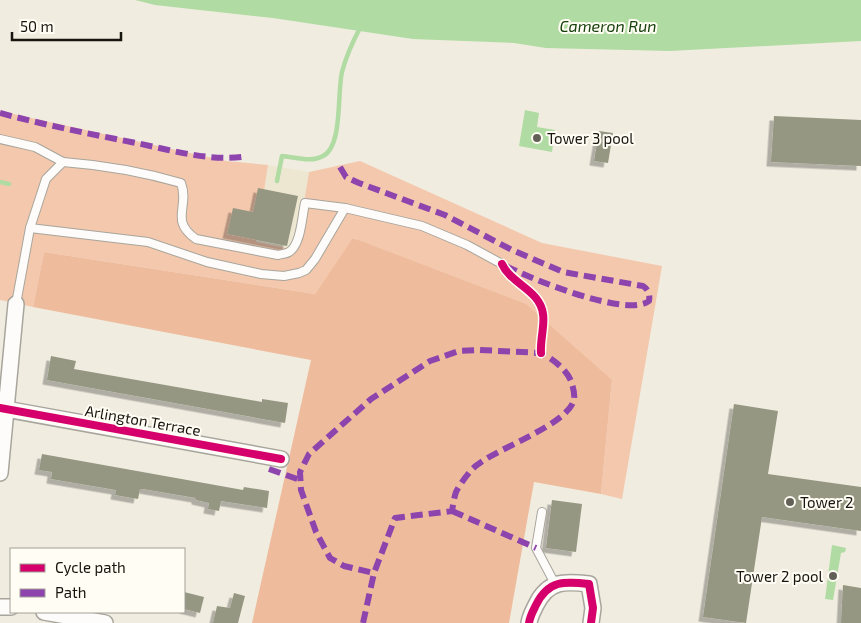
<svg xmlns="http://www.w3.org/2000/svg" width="861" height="623" font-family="'Exo 2',sans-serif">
	<defs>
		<filter id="shadow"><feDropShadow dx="-4.5" dy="4.5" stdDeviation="0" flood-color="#0004"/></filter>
	</defs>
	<rect width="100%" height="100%" fill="#f0ece0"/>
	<polygon fill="#ede7d2" points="268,165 309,172 296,250 255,242"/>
	<polygon fill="#f4c8ad" points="0,111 226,161 268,165 256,242 296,250 309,172 360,161 542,243 662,266 622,499 601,494 612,380 354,238 315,294 44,252 33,307 0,300"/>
	<polygon fill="#eebc9d" points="353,238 526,304 612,380 601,494 534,482 509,623 252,623 311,360 33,307 44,252 315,294"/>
	<g fill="#b0dba2">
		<polygon points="135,0 861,0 861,41 670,51 546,48 514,43 413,39 273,18 155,5"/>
		<polygon points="525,110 539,113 537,127 555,130 552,152 519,146"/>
		<polygon points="832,545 846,548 845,552 841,553 833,600 825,599"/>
	</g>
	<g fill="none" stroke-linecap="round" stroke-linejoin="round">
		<g stroke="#b0dba2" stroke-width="4.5">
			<path d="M277 181 282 156C295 157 311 163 323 156 343 146 337 92 342 72 346 56 353 41 361 26"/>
			<polyline points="0,182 9,184"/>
		</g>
	</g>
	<g fill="#969782" filter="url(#shadow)">
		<polygon points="774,116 861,120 861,166 771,162"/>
		<polygon points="599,131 613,133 608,163 594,161"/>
		<polygon points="258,188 298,196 287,246 227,234 233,208 253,212"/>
		<polygon points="51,356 76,361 74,369 262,402 262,399 288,403 285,423 47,380"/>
		<polygon points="734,404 778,411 768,474 861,487 861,531 762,517 746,623 703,617"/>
		<polygon points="42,454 243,490 244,487 269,491 267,508 221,501 219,511 208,509 209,503 196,500 196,498 143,489 140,489 138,499 115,495 116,490 51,479 52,472 39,470"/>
		<polygon points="552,500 582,504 576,552 546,548"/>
		<polygon points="843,585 861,588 861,623 841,623"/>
		<polygon points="184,592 204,597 200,613 184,609"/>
		<polygon points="234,593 245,596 238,623 213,623 217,606 230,608"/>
	</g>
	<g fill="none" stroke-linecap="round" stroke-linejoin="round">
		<defs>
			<g id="lane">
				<polyline points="0,139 35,147 63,162"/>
				<polyline points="30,228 148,242 207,262 261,274 284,276 299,273 306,270 315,259 345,208 422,226 467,245 502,264"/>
				<path d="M16 304 30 228 46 179 63 162C102 165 143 172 181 183 190 207 169 220 196 239L278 255C281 254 286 254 289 252 301 245 302 216 305 203L345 208"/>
				<polyline points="542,512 536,548 555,584"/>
			</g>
			<g id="street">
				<polyline points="0,408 281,459"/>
				<polyline points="0,473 16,304"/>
				<polyline points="0,607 11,607"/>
				<polyline points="44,612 105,623"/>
				<path d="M529 623C530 616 533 611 536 605 548 580 565 581 589 584L593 608 591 623"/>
			</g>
		</defs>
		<use href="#lane" stroke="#a8a59c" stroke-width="10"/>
		<use href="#street" stroke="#a8a59c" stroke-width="18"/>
		<use href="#lane" stroke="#fdfcfa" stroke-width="8"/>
		<use href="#street" stroke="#fdfcfa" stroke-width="15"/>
		<g stroke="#8e44ad" stroke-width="6" stroke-dasharray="12 6" stroke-linecap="butt">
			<path d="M0 113C45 125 90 134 136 143 171 150 207 161 242 157"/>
			<path d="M340 167 346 177 359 183 445 215 512 250 563 272 643 286C649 290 650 295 649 301 627 318 531 279 506 266"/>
			<polyline points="269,469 300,480"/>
			<polyline points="452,511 536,548"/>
			<path d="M363 623 374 573 395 518 452 511C453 505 454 498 456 492 460 484 470 470 477 465 498 448 567 425 574 400 575 394 573 387 571 381 566 369 553 359 541 353L480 350 459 351 430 361 371 399 309 454 300 472 301 490 316 532 330 558 344 566 374 573"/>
		</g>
		<defs>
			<g id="cycleway">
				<path d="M502 264C511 284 540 290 543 314 545 324 540 341 541 353"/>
				<polyline points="0,408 281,459"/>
				<path d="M529 623C530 616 533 611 536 605 548 580 565 581 589 584L593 608 591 623"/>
			</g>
		</defs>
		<use href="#cycleway" stroke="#fffdf4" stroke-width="11"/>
		<use href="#cycleway" stroke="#d6006c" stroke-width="8"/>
	</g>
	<g fill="#636058" stroke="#fffdf4" stroke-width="2">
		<circle cx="537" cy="138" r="5"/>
		<circle cx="790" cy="502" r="5"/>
		<circle cx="833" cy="576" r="5"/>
	</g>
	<g text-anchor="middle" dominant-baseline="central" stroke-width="4" stroke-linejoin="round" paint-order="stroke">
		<g font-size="15" fill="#17150e" stroke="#fffdf4" text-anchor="start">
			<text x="547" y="138">Tower 3 pool</text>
			<text x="800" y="502">Tower 2</text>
			<text x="823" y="576" text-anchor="end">Tower 2 pool</text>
		</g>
		<g font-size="15" fill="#17150e" stroke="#fffdf4">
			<text transform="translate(143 420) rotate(10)">Arlington Terrace</text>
		</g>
		<g font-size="16" font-style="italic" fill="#18410e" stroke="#fffdf4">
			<text x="608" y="25">Cameron Run</text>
		</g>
	</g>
	<rect x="10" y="548" width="175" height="65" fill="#fffdf4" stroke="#a2a098"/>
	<rect x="20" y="564" width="25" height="8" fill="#d6006c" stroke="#a2a098"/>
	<text x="55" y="573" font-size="15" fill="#17150e">Cycle path</text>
	<rect x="20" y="589" width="25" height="8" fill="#8e44ad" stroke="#a2a098"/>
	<text x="55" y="598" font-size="15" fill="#17150e">Path</text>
	<path d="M12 32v8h109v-8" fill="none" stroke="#17150e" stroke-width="2.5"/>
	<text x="20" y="32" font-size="15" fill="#17150e" stroke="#fffdf4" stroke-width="4" paint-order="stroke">50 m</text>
</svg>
